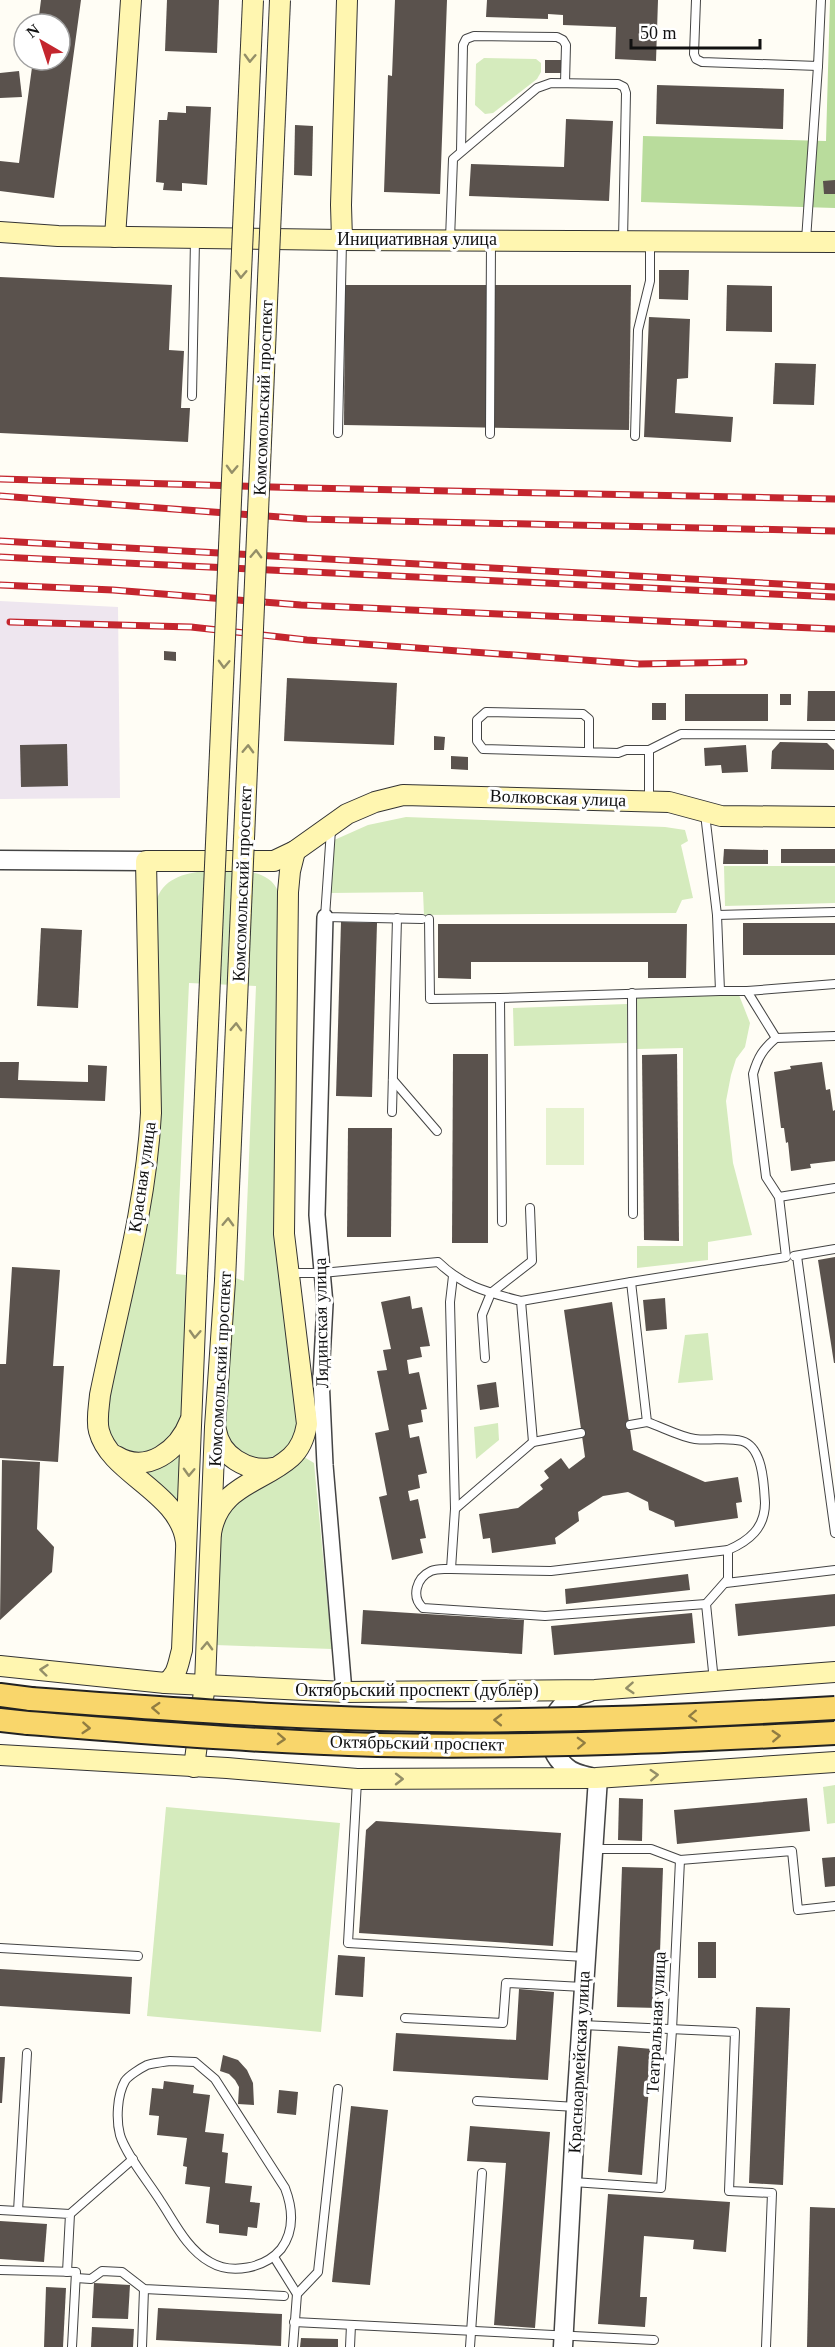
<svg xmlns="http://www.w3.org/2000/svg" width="835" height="2347" font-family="'Times New Roman',serif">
	<rect width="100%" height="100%" fill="#fffdf5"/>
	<polygon fill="#eee6ef" points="0,601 118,607 120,798 0,799"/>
	<g fill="#d5ebbd">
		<polygon points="484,58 536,59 541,63 541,72 537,79 493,113 485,114 475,105 476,64"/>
		<polygon points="406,817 665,827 685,830 688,841 681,845 693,898 682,900 676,913 424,915 423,892 329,893 332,841 368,825"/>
		<polygon points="724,866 835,866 835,903 725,906"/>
		<path d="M205 871C228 871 267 865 278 891 282 901 280 914 281 924L275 1235 298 1423C288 1473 228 1470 225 1420L233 1277 244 1281 256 986 189 983 176 1274 186 1275 184 1384 180 1423 167 1444 139 1456C104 1441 106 1431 109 1396 129 1303 156 1209 160 1113L156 902C162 879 184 873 205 871Z"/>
		<polygon points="739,995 750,1023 745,1047 736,1059 731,1075 726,1101 733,1163 752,1235 708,1242 708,1260 637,1268 637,1246 683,1246 683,1048 637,1049 637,997"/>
		<polygon points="627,1004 627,1043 514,1046 513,1008"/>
		<polygon points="708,1333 713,1380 678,1383 685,1335"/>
		<polygon points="498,1423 499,1440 476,1459 474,1427"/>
		<polygon points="178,1452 181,1454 178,1501 175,1502 141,1472"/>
		<polygon points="304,1457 314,1463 332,1649 215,1645 219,1540 224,1520 232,1506"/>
		<polygon points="835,1785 835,1823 827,1824 823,1787"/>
		<polygon points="166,1807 340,1823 321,2032 147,2016"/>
	</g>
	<polygon fill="#b9dc9c" points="830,0 835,0 835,208 641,202 643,136 826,141"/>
	<rect fill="#e6f2cf" x="546" y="1108" width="38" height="57"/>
	<g fill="#5a524d">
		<polygon points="41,0 81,0 54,198 0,191 0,161 19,163 33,60 60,60 60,24 38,24"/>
		<polygon points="167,0 219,0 217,53 165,51"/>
		<polygon points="395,0 447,0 440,194 384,192 388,75 392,76"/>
		<polygon points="487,0 658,0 656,61 615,59 616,27 563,25 563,15 548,14 548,19 486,17"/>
		<rect x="545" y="60" width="16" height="13"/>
		<polygon points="19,71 22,97 0,98 0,73"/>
		<polygon points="657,85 784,89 783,129 656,124"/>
		<polygon points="186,106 211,107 207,185 182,183 182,191 163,190 164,183 156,182 159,120 167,120 168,112 186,113"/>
		<polygon points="566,119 613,121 609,201 469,196 471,164 564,167"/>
		<polygon points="295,125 313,126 312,176 294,175"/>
		<polygon points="835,180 835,194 824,194 823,181"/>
		<polygon points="659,270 689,270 688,300 659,299"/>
		<polygon points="0,277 172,285 169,350 184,351 181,408 190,408 188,442 0,433"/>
		<polygon points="345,285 631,285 629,430 344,425"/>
		<polygon points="727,285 772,286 772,332 726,331"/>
		<polygon points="649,317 690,319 688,378 677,379 675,413 733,417 731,442 644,437"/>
		<polygon points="775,363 816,364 814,405 773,404"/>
		<polygon points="164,651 176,652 176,661 164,660"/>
		<polygon points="287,678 397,683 394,745 284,741"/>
		<polygon points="808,691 835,691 835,721 807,721"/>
		<rect x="685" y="694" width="83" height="27"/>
		<rect x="780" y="694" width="11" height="11"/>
		<rect x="652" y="703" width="14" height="17"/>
		<polygon points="434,736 445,737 444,750 434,750"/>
		<polygon points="780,742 827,743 834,750 834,770 771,769 772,751"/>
		<polygon points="67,744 68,786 21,787 20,745"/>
		<polygon points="746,745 748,772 722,773 721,765 705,766 704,748"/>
		<polygon points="451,756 468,757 468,770 451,769"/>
		<polygon points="724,849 768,850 768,864 723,864"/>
		<rect x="781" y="849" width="54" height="14"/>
		<polygon points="341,922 377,923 372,1097 336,1096"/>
		<rect x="743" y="923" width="92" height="32"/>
		<polygon points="438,924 687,924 686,978 648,978 648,962 471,962 471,979 438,978"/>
		<polygon points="41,928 82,930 78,1008 37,1006"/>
		<polygon points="453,1054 488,1054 488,1243 452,1243"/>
		<polygon points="677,1054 679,1241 644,1240 642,1055"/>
		<polygon points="0,1062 19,1062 18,1080 88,1082 88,1065 107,1066 105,1101 0,1098"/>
		<polygon points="822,1062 826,1090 830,1089 833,1111 835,1110 835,1161 810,1164 811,1168 791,1171 788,1142 786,1143 784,1128 781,1128 774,1072 791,1069 790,1066"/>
		<polygon points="348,1128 392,1128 391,1237 347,1237"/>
		<polygon points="835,1257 835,1363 834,1363 818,1260"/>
		<polygon points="12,1267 60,1270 53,1366 64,1366 58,1462 0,1458 0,1364 6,1364"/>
		<polygon points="410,1296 412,1309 422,1307 430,1346 420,1347 422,1357 407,1360 409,1374 419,1372 427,1409 421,1410 423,1422 408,1425 410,1438 419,1436 427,1473 418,1475 420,1488 408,1491 410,1501 418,1499 426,1538 420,1539 423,1553 392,1560 379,1497 387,1495 375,1433 389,1430 377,1371 387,1370 383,1350 391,1349 381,1302"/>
		<polygon points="665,1298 667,1329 646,1331 643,1300"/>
		<polygon points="612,1302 633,1450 705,1482 738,1477 742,1502 736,1503 738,1518 675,1527 674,1521 649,1510 648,1502 628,1492 603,1496 578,1512 579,1521 555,1538 556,1544 492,1553 490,1538 483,1539 479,1514 518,1508 543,1489 540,1485 549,1478 544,1471 561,1458 569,1469 585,1457 564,1310"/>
		<polygon points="496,1382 499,1407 480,1410 477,1385"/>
		<polygon points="2,1460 40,1462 37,1529 54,1547 52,1572 0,1620"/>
		<polygon points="688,1574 690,1590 566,1604 565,1589"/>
		<polygon points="835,1594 835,1626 738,1636 735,1604"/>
		<polygon points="363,1610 524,1620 522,1654 361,1644"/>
		<polygon points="692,1613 695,1643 554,1655 551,1626"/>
		<polygon points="619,1798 643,1799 642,1841 618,1840"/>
		<polygon points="807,1798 810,1831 677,1844 674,1810"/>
		<polygon points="376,1821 561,1833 553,1946 359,1933 366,1830"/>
		<polygon points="835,1857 835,1886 825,1887 822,1858"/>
		<polygon points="622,1867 663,1868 658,2008 617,2007"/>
		<rect x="698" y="1942" width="18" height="36"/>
		<polygon points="338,1955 365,1957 363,1997 335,1995"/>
		<polygon points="0,1969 132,1977 130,2014 0,2006"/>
		<polygon points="519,1989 554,1992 548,2080 393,2071 396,2033 516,2040"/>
		<polygon points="756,2007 790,2008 783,2185 749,2183"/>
		<polygon points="618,2046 652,2049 642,2175 608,2172"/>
		<polygon points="223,2055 238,2060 247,2070 253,2083 254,2105 238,2104 239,2087 235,2080 229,2074 220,2071"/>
		<polygon points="0,2057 5,2057 2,2103 0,2103"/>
		<polygon points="164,2081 194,2085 193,2093 210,2095 205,2132 224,2134 222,2152 228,2153 225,2183 252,2186 250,2202 260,2203 257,2228 248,2227 247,2236 219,2233 219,2225 206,2223 210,2187 185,2184 187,2167 183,2166 187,2138 157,2135 159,2116 149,2115 152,2088 163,2089"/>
		<polygon points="279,2090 298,2092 296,2115 277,2113"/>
		<polygon points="351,2106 388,2110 370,2285 332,2282"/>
		<polygon points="470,2126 550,2132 535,2328 494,2325 506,2163 467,2161"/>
		<polygon points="608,2194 730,2202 726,2252 693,2249 694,2240 644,2236 640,2297 647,2297 645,2327 598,2324"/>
		<polygon points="810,2207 835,2208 835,2347 807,2347"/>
		<polygon points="0,2221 47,2224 44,2262 0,2259"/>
		<polygon points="94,2283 130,2285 128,2319 92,2318"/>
		<polygon points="46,2287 66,2288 63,2347 44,2347"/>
		<polygon points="158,2308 282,2314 281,2346 156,2340"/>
		<polygon points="92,2327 134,2329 133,2347 91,2347"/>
		<polygon points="301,2338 338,2339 338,2347 300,2347"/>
	</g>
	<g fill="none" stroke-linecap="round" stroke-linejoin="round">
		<defs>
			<g id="service">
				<polyline points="696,0 694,54 696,59 702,62 818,66 821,0"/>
				<polyline points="461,151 463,45 466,39 474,36 557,37 563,40 566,45 565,83"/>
				<polyline points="450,239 453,159 537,88 551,83 618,84 624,87 626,93 623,240"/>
				<polyline points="806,240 818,66"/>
				<polyline points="192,396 195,240"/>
				<polyline points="338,433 342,241"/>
				<polyline points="490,434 491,241"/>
				<polyline points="635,436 638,330 650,281 650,242"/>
				<polyline points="649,750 681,734 835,735"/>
				<polyline points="589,752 589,719 583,714 486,712 477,720 477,741 483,749 618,753 626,750 649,750 649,799"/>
				<path d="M705 814 717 915 720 991H747L776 1038C763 1049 758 1057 753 1074L766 1177 779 1197 786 1257 631 1282 647 1422C662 1427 680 1437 695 1439 710 1441 727 1437 742 1441 763 1447 764 1485 765 1503 765 1528 749 1541 728 1550V1579L706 1604 714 1681"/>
				<polyline points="331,830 325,917 422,919"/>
				<polyline points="717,915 835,912"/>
				<polyline points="429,919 430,999 500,998"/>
				<polyline points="747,991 835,984"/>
				<polyline points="632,993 633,1214"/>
				<polyline points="776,1038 835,1036"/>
				<polyline points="393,1080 437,1131"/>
				<polyline points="392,1112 397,918"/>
				<polyline points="779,1197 835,1188"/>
				<polyline points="502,1222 500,998 720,991"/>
				<polyline points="794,1256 835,1249"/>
				<polyline points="797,1256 835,1533"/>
				<path d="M289 1273H322L438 1262C464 1287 487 1292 521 1301L533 1442"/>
				<polyline points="453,1276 450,1302 455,1509"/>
				<polyline points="521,1301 631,1282"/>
				<polyline points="485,1358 482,1315 491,1293 532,1261 530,1208"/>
				<polyline points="630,1425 647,1422"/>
				<polyline points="581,1433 533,1442 455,1509 451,1569 551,1571 728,1550"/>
				<path d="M451 1569C444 1569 437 1568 431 1571 416 1578 411 1597 423 1608L545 1616 706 1604"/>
				<polyline points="726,1583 835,1570"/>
				<polyline points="357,1781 348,1943 585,1957"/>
				<polyline points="595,1849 651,1849 680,1860 792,1851 798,1910 835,1906"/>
				<polyline points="0,1948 138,1956"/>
				<polyline points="405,2018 503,2023 506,1983 583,1987"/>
				<polyline points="582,2025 735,2032 729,2191 772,2193 766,2347"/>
				<path d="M170 2061 195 2062 215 2079 285 2188C293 2209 295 2230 281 2249 265 2268 232 2275 210 2262 187 2249 175 2223 161 2202 150 2184 126 2155 120 2135 116 2120 117 2095 125 2081 128 2076 141 2068 147 2065 154 2063 163 2062 170 2061Z"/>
				<polyline points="477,2101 576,2107"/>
				<polyline points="573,2182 661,2188 672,2030 680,1860"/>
				<polyline points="0,2210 70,2214 67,2272"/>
				<polyline points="18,2211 27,2053"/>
				<polyline points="70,2214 133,2159"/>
				<polyline points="274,2257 297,2294"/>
				<polyline points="0,2270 76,2272 72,2347"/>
				<polyline points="76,2278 91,2279 102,2271 122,2272 144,2289 284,2296"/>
				<polyline points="294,2322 654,2340"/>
				<polyline points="142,2347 144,2289"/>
				<polyline points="293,2347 297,2294 318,2272 338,2089"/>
				<polyline points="350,2347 351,2325"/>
				<polyline points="470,2347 482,2173"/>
			</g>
			<polyline id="minor" points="325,917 317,1215 325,1304 321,1378 325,1465 344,1692"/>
			<g id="tertiary">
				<polyline points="0,860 146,861"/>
				<path d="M590 1692C583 1694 574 1696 568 1701 546 1716 544 1749 565 1766 572 1773 581 1775 591 1777"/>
				<polyline points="563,2347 576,2107 598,1778"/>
			</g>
			<g id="secondary">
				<polyline points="0,232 58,236 342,240 835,242"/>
				<polyline points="115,237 131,0"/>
				<polyline points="342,240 341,205 347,0"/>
				<path d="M216 1430C220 1456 247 1472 272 1468"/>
				<path d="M116 1456C147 1475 179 1450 190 1421"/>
				<path d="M211 1533C219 1485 262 1483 291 1457 301 1448 305 1436 307 1424L284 1234 288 892 290 871 295 851"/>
				<path d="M186 1542C180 1492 110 1474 99 1431 96 1420 99 1407 100 1395 119 1301 146 1209 151 1113L146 861H274L295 851 347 814 375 802 403 795 669 802 721 816 835 817"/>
				<polyline points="0,1666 165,1683 344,1692 595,1690 835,1672"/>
				<path d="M165 1683C178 1676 178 1663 182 1650L197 1276"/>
				<polyline points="0,1755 227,1768 357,1779 596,1778 835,1762"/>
				<polyline points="194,1767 205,1684 215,1427 225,1281"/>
			</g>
			<g id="primary">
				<polyline points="0,1695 31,1699"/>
				<polyline points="0,1720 28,1723"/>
			</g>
		</defs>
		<use href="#service" stroke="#444" stroke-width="10"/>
		<use href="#minor" stroke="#444" stroke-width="18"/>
		<use href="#tertiary" stroke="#444" stroke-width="21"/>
		<use href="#secondary" stroke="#333" stroke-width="22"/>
		<use href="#primary" stroke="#222" stroke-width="26"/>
		<use href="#service" stroke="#fff" stroke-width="8"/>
		<use href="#minor" stroke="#fff" stroke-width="15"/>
		<use href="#tertiary" stroke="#fff" stroke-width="18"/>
		<use href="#secondary" stroke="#fff6b0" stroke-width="20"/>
		<use href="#primary" stroke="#f9d66b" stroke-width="22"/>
		<defs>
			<g id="rail">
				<polyline points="0,479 308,488 835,499"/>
				<polyline points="0,496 306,519 835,531"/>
				<polyline points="0,541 835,587"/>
				<polyline points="0,557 835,597"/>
				<polyline points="0,585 113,590 301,605 835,629"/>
				<polyline points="10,622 191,627 307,640 639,664 744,662"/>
			</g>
		</defs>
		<use href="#rail" stroke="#c4262e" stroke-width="7"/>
		<use href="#rail" stroke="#fff" stroke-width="4.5" stroke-dasharray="14" stroke-linecap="butt"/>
		<defs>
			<g id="secondary-bridge">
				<polyline points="197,1276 253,0"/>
				<polyline points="225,1281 280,0"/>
			</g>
			<g id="primary-bridge">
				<path d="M31 1699C194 1711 358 1723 521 1720 626 1719 731 1714 835 1708"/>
				<path d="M28 1723C144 1732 261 1742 377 1745 530 1748 683 1741 835 1733"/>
			</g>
		</defs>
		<use href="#secondary-bridge" stroke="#333" stroke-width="22" stroke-linecap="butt"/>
		<use href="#primary-bridge" stroke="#222" stroke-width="26" stroke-linecap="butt"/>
		<use href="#secondary-bridge" stroke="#fff6b0" stroke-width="20"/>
		<use href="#primary-bridge" stroke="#f9d66b" stroke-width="22"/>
	</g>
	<defs><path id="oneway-chevron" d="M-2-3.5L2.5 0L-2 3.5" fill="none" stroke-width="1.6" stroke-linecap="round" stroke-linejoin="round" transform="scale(1.5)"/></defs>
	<g stroke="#948f68">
		<use href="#oneway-chevron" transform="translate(250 58) rotate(92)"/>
		<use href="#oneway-chevron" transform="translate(241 274) rotate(92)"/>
		<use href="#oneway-chevron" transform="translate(232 469) rotate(92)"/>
		<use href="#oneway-chevron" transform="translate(256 554) rotate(-88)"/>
		<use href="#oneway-chevron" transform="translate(224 664) rotate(92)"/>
		<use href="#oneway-chevron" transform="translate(248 749) rotate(-88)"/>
		<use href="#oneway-chevron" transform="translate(236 1027) rotate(-88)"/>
		<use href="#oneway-chevron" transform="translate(228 1222) rotate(-88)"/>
		<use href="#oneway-chevron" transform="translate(195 1334) rotate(93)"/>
		<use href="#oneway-chevron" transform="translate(189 1472) rotate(92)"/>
		<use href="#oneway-chevron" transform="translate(207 1646) rotate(-88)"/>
		<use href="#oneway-chevron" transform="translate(44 1670) rotate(-174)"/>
		<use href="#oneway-chevron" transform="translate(630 1688) rotate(176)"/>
		<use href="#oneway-chevron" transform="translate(654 1775) rotate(-3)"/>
		<use href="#oneway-chevron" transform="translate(399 1779)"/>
	</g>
	<g stroke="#917d42">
		<use href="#oneway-chevron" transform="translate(156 1708) rotate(-177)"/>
		<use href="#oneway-chevron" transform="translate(693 1716) rotate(178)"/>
		<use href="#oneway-chevron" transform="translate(498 1720) rotate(-179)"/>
		<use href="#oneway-chevron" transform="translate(86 1728) rotate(4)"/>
		<use href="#oneway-chevron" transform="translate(776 1736) rotate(-3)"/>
		<use href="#oneway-chevron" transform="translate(281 1739) rotate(3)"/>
		<use href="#oneway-chevron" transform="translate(581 1743) rotate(-2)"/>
	</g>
	<g text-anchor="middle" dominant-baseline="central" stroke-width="6" stroke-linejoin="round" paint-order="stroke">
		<g font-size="18" fill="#111" stroke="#fff">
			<text x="417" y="239">Инициативная улица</text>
			<text transform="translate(263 398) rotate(-88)">Комсомольский проспект</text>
			<text transform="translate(558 798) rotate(2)">Волковская улица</text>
			<text transform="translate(242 884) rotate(-88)">Комсомольский проспект</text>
			<text transform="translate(142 1177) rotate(-82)">Красная улица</text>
			<text transform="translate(321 1323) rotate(-91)">Лядинская улица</text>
			<text transform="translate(220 1369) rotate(-87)">Комсомольский проспект</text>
			<text x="417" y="1690">Октябрьский проспект (дублёр)</text>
			<text transform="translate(417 1743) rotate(1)">Октябрьский проспект</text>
			<text transform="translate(656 2023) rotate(-87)">Театральная улица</text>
			<text transform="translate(579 2062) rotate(-87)">Красноармейская улица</text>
		</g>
	</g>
	<g transform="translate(42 42) rotate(321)"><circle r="28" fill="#ffffff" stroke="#a0a0a0" stroke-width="1.5"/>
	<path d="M0-4.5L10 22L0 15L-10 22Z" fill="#c4262e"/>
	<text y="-9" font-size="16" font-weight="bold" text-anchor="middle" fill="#111111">N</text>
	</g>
	<path d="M631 39v9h129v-9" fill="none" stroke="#111111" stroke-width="3"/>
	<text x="640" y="39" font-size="18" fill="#111111" stroke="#ffffff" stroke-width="4.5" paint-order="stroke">50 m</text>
</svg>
